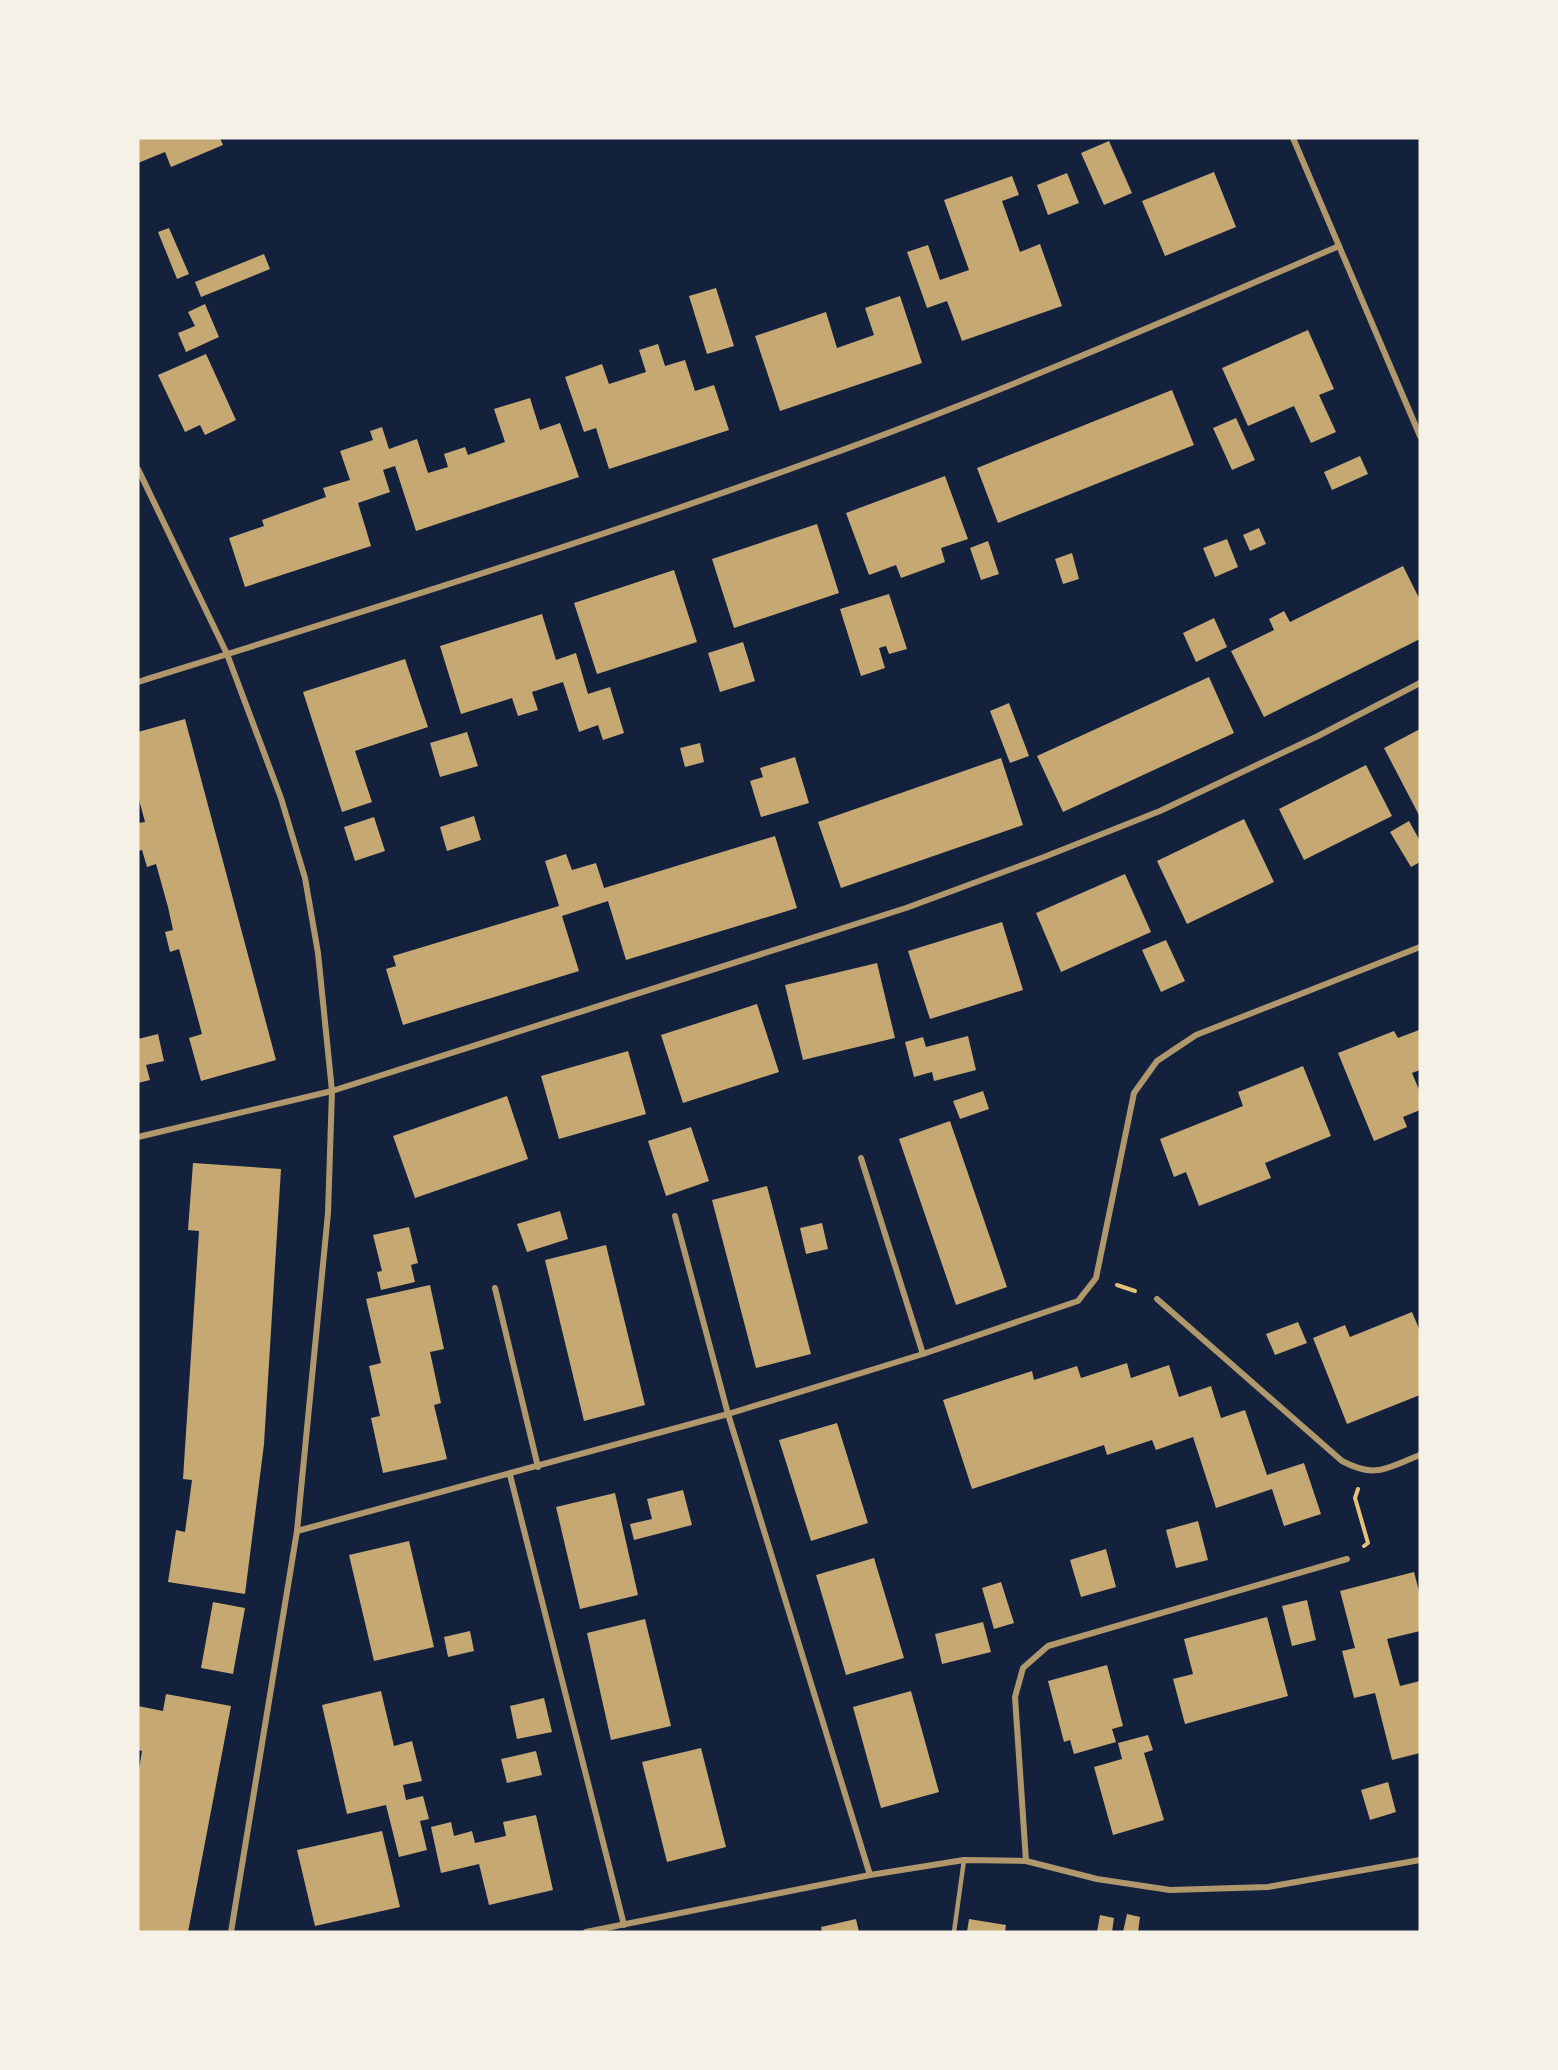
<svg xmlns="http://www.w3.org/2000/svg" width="1558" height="2070" font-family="'Alegreya Sans',sans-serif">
	<rect width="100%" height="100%" fill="#14213d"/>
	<g fill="#c6a872">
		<polygon points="138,138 220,138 223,145 171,167 165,152 138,163"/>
		<polygon points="1109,141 1132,193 1104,205 1081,153"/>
		<polygon points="1214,172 1236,227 1165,256 1142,201"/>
		<polygon points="1067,173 1079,203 1048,215 1037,185"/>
		<polygon points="1012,176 1019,195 1002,201 1020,252 1040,244 1062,306 962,341 947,301 927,308 907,252 928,245 940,280 969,270 944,200"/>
		<polygon points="169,228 189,274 177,279 158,232"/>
		<polygon points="264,254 270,269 201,297 195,282"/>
		<polygon points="716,288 734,346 707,354 689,296"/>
		<polygon points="900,296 922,363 780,411 755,336 826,312 837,348 874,335 865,308"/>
		<polygon points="205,304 219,337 186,352 178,333 195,326 188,312"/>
		<polygon points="1308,330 1334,389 1319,395 1336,432 1311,443 1294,406 1248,426 1222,368"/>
		<polygon points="658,344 665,366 685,360 695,391 714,385 729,430 609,469 596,428 584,432 565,377 602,364 609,384 646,372 639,350"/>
		<polygon points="206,354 236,420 205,435 200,425 185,432 158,375"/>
		<polygon points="1172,390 1194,445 998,523 977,468"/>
		<polygon points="530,398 540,430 560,423 579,477 416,531 395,466 383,470 390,492 358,503 371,546 245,587 229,538 264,526 262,520 326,497 323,488 350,480 340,451 373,440 370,431 382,427 389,449 417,439 428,473 448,467 444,454 465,447 468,455 505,442 494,409"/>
		<polygon points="1236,418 1255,460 1232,470 1213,428"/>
		<polygon points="1360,456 1368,474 1332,490 1324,472"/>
		<polygon points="945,476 968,539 941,548 945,562 901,578 896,565 869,575 846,513"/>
		<polygon points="817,524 839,593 734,628 712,559"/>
		<polygon points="1259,528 1266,544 1250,551 1243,535"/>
		<polygon points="1227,539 1238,567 1215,577 1203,548"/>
		<polygon points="988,541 999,574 981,580 970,548"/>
		<polygon points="1072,553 1079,579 1063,584 1055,559"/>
		<polygon points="1403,566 1420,600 1420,639 1264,717 1231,651 1274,630 1269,619 1284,611 1290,622"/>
		<polygon points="674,570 697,642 597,674 574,603"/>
		<polygon points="889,594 907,649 889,654 886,646 879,648 885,668 861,676 840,609"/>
		<polygon points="542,614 556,660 576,653 588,694 610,687 624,733 603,740 598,725 579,732 563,682 532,692 538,710 518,716 512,698 461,714 440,646"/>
		<polygon points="1214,618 1227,647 1196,662 1183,633"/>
		<polygon points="743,642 755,681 720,692 708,653"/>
		<polygon points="405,659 428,727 355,751 372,802 342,812 303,692"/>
		<polygon points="1209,677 1234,733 1063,812 1037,756"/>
		<polygon points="1009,703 1029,756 1010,763 990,711"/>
		<polygon points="185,719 276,1060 201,1081 189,1038 202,1034 179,949 170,952 165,932 173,930 168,907 156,864 147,867 142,850 138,851 138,823 145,822 138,796 138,732"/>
		<polygon points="1420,729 1420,817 1384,748"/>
		<polygon points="467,732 478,766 440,777 430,743"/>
		<polygon points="700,743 704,762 685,767 680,748"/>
		<polygon points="795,757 809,803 761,817 750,781 763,777 760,768"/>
		<polygon points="1001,758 1023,825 841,888 818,822"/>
		<polygon points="1366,765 1392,816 1304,860 1279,809"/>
		<polygon points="474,816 481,840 447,851 440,827"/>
		<polygon points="374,817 385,851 355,861 344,827"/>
		<polygon points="1244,819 1274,882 1187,924 1157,861"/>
		<polygon points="1409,821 1420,841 1420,862 1411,867 1390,832"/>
		<polygon points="775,836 797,908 626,960 608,901 562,916 579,971 403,1025 386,969 396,966 393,956 559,906 545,861 566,854 572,870 596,863 604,888"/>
		<polygon points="1125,874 1151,932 1061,972 1036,913"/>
		<polygon points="1002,922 1023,990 930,1019 908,951"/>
		<polygon points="1166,940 1185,981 1161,992 1142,950"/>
		<polygon points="877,963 895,1038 803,1060 785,985"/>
		<polygon points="757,1004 779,1072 683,1103 661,1035"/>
		<polygon points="1419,1030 1420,1070 1412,1073 1420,1092 1420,1110 1403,1117 1407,1127 1374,1141 1338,1053 1394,1031 1398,1038"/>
		<polygon points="158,1034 164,1061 146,1065 150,1080 138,1083 138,1039"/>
		<polygon points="968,1036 976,1070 934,1081 932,1072 914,1077 905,1042 923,1037 926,1047"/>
		<polygon points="628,1051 646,1114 559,1139 541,1076"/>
		<polygon points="1303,1066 1331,1136 1265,1163 1271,1178 1199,1206 1186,1172 1174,1177 1160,1139 1243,1106 1238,1092"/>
		<polygon points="983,1091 989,1109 960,1119 953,1101"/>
		<polygon points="507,1096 528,1159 415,1198 393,1136"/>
		<polygon points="950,1121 1007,1287 956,1305 899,1139"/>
		<polygon points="691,1127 709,1181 666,1196 648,1141"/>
		<polygon points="193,1163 281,1169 264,1444 245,1594 168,1582 176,1530 185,1532 192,1480 183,1479 199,1231 188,1230"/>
		<polygon points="767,1186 811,1354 756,1368 712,1200"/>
		<polygon points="560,1211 568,1239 527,1252 517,1224"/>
		<polygon points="822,1223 828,1249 806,1254 800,1228"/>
		<polygon points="409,1227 418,1263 411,1265 415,1282 381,1290 377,1272 382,1271 373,1235"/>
		<polygon points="606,1245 645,1405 584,1421 545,1260"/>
		<polygon points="430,1285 444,1349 430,1352 441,1403 434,1405 447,1459 383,1473 371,1418 380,1416 369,1366 381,1363 366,1299"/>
		<polygon points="1412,1312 1420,1331 1420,1395 1347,1424 1313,1338 1345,1325 1350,1337"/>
		<polygon points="1298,1322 1307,1343 1275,1355 1266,1334"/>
		<polygon points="1127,1363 1131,1378 1169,1365 1179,1397 1211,1386 1221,1418 1245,1410 1267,1475 1304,1463 1321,1514 1284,1526 1272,1489 1216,1508 1193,1437 1156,1450 1152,1440 1107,1455 1104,1445 972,1489 943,1400 1032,1371 1034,1380 1077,1366 1081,1378"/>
		<polygon points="837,1423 868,1523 811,1541 779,1440"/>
		<polygon points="683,1490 692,1525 634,1540 630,1524 652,1519 647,1499"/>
		<polygon points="615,1493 638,1595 580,1609 556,1507"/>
		<polygon points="1198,1521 1208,1560 1176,1568 1166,1530"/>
		<polygon points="409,1541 434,1647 374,1661 349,1555"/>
		<polygon points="1106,1549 1116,1587 1081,1597 1070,1560"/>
		<polygon points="874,1558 904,1658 846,1675 816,1575"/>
		<polygon points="1414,1572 1420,1595 1420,1631 1387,1639 1400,1686 1420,1681 1420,1753 1392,1760 1375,1693 1354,1698 1342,1651 1355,1648 1340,1591"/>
		<polygon points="1001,1582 1014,1623 994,1629 982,1588"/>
		<polygon points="1307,1600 1316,1640 1292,1646 1282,1606"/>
		<polygon points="213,1602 245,1608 233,1674 201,1668"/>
		<polygon points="1267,1617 1288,1696 1185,1724 1173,1679 1193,1674 1184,1639"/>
		<polygon points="645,1619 671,1726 611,1740 587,1633"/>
		<polygon points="983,1622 991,1652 942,1664 935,1634"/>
		<polygon points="470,1631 474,1651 448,1657 444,1637"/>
		<polygon points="1107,1665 1123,1726 1112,1729 1116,1742 1074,1754 1070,1740 1064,1742 1048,1681"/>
		<polygon points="381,1691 394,1746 412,1741 422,1781 403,1785 406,1800 423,1796 429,1819 420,1821 427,1850 399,1857 386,1805 347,1814 322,1705"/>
		<polygon points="911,1691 939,1792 881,1808 853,1707"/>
		<polygon points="166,1694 231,1706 188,1932 138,1932 138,1775 142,1751 138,1750 138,1706 163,1711"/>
		<polygon points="544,1698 552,1732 517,1739 510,1706"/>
		<polygon points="1148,1735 1153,1750 1144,1753 1164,1820 1113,1835 1094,1767 1122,1759 1118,1743"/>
		<polygon points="701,1748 726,1847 667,1862 642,1762"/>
		<polygon points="536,1751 542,1775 507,1783 501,1759"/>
		<polygon points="1388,1782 1396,1812 1370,1820 1361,1790"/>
		<polygon points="536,1815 553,1890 489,1905 479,1864 441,1873 431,1827 451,1822 454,1836 472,1831 475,1843 506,1836 503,1822"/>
		<polygon points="382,1831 400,1907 315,1926 297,1850"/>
		<polygon points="1127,1914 1140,1917 1138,1932 1123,1932"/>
		<polygon points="1100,1915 1114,1918 1112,1932 1097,1932"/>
		<polygon points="856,1919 859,1932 822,1932 821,1927"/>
		<polygon points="969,1919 1006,1925 1005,1932 967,1932"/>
	</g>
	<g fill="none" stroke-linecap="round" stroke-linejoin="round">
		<g stroke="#e5c07b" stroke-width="4">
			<polyline points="1117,1285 1135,1291"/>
			<polyline points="1358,1489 1355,1498 1368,1543 1364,1546"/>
		</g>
		<polyline stroke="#b1986c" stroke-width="4.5" points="954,1932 964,1860"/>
		<g stroke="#b1986c" stroke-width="6">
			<polyline points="1293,138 1420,436"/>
			<polyline points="138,469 227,654 281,798 305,878 318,953 332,1091 328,1213 297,1531 231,1932"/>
			<path d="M138 682C365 611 592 541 815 460 993 396 1165 321 1339 246"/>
			<polyline points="138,1137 332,1091 906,908 1044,857 1160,811 1318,736 1420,683"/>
			<polyline points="861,1158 923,1354"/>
			<polyline points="675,1216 728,1414 870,1875"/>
			<polyline points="495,1288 538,1467"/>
			<path d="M1157 1299 1342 1461C1376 1479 1386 1468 1420 1455"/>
			<polyline points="510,1475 624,1925"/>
			<polyline points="297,1531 728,1414 923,1354 1078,1301 1096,1278 1134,1093 1157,1061 1196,1035 1420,947"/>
			<polyline points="1026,1861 1015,1697 1023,1668 1048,1646 1347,1559"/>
			<polyline points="586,1932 870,1875 964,1860 1026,1861 1097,1879 1170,1890 1268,1887 1420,1860"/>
		</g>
	</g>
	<rect width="1558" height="2070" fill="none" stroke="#f6f1e7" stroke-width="279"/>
</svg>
